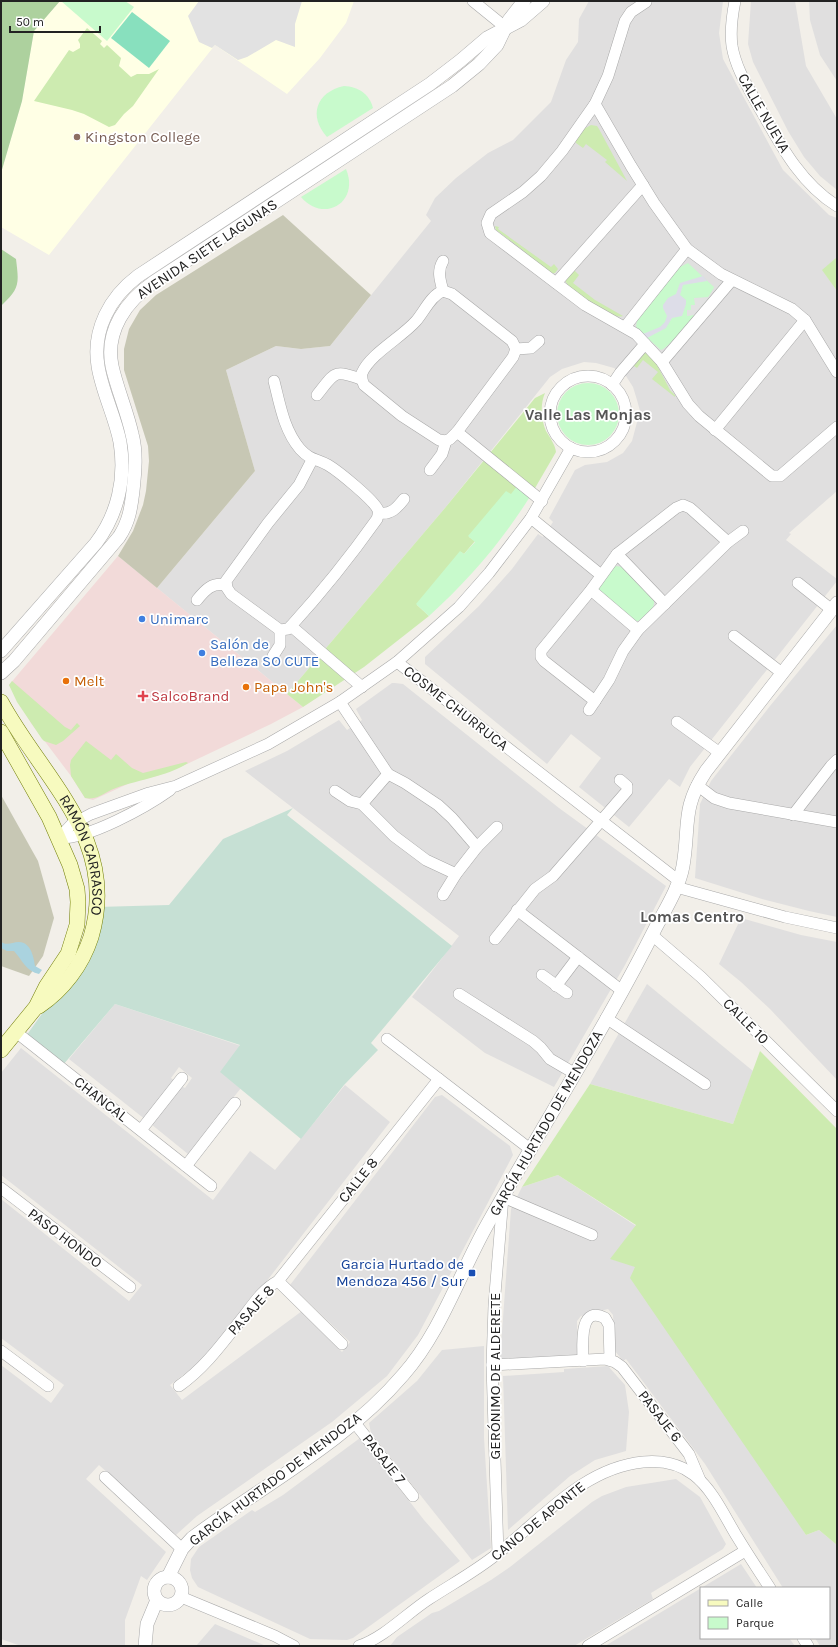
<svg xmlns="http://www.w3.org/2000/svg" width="838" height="1647" font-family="Karla,sans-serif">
	<rect width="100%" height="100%" fill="#f2efe9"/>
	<g fill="#e0dfdf">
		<polygon points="589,1 723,1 719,33 723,59 783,170 829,215 837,218 837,257 823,270 837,291 837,491 789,533 791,534 786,540 837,579 837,581 690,767 680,787 669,779 629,827 579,787 601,758 571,734 547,764 425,664 425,657 479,606 512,569 538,534 543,537 553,522 549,518 575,470 585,465 607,462 623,453 632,441 640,411 637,400 633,387 626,376 614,368 596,363 584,362 562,369 550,377 445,508 287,694 157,588 255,471 226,370 276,346 301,349 330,346 431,221 426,215 435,198 456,178 488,153 513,140 551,102 566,60 578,42 579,19"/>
		<polygon points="751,1 795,1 806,66 837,119 837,190 820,176 804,157 788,131 753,62 748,44"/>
		<polygon points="809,1 837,1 837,81 820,55 810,20"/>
		<polygon points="837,625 837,917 809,911 762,899 695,878 700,804 711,781 770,706"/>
		<polygon points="392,683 395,683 403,684 559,808 666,886 625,965 554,1087 485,1053 412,997 459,936 245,771 287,751 339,720 347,730 362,720 356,709"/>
		<polygon points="741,918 801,935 837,942 837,1080 770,1009 741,982 719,964"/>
		<polygon points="647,984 753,1071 733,1124 590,1084"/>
		<polygon points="115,1004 241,1046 241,1088 188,1154 151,1124 181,1086 185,1088 192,1078 179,1067 171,1078 176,1082 146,1120 69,1059"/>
		<polygon points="21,1048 213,1200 250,1151 275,1170 345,1085 390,1122 252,1300 200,1362 170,1385 182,1400 302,1311 342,1352 350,1342 290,1285 435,1097 442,1095 510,1146 513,1155 418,1335 387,1376 332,1422 197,1516 176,1535 99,1465 86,1479 166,1552 147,1580 141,1576 125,1620 125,1646 21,1646 1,1639 1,1365 51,1403 64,1385 1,1338 1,1199 129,1301 142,1285 1,1175 1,1073"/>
		<polygon points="558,1175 636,1226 636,1267 806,1535 819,1530 837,1545 837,1646 820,1646 815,1638 829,1638 829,1588 783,1588 705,1464 626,1359 623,1361 615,1351 613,1315 608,1309 581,1316 577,1321 578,1357 500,1359 511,1209 522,1187"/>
		<polygon points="484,1346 484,1438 491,1548 472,1560 371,1433 369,1423 417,1381 442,1350"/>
		<polygon points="608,1366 625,1385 629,1412 626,1451 595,1460 570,1476 508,1530 503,1376 564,1372 564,1369"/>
		<polygon points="360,1438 424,1520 460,1561 353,1638 347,1640 310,1639 198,1587 192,1578 190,1570 191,1559 199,1547 252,1510 255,1512 283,1495"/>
		<polygon points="676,1479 700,1497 726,1544 723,1549 651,1593 653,1599 574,1646 390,1646 397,1637 432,1613 439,1611 491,1580 510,1567 592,1502 602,1496 626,1487"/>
		<polygon points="741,1564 757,1588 701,1588 701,1638 789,1638 795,1646 605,1646"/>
		<polygon points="215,1624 266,1646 196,1646"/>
	</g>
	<polygon fill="#f2dad9" points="118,556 303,707 271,724 187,764 157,776 132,782 93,800 85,798 71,776 31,723 9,685"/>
	<polygon fill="#ffffe5" points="60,1 354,1 346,23 320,58 287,94 215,45 49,255 1,227 1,173 22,101 34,31"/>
	<g fill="#c7c7b4">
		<polygon points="283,215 371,295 330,346 301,349 276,346 226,370 255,471 157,588 118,556 133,531 143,505 146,491 149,461 148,446 124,370 124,349 129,329 140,310 156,295"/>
		<polygon points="1,795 38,861 54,918 43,956 29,976 1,966"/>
	</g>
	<g fill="#cdebb0">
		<polygon points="87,28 102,41 100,44 104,48 107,45 121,58 119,66 131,77 137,74 149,74 159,69 133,106 124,114 115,125 109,127 84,114 72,110 34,101 69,50 73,52 80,48 80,44 78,40"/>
		<polygon points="591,125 597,126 599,129 627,181 605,162 607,160 586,144 583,148 576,143 575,141 582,130"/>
		<polygon points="495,226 499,227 498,229 551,267 554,264 558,269 555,273 550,274 520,248 496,230"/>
		<polygon points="837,257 837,291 822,270"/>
		<path d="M574 270 579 275 573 283 595 300 623 316C611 321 569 292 565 280Z"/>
		<polygon points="646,352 656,363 670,390 675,395 675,397 652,379 658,372 643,360 637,368 634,366 634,364 643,353"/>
		<path d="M545 393C540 404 541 420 546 431 550 438 555 444 556 452L531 495 510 494 469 537 475 541 464 554 461 552 417 605 429 616 364 667 303 707 287 694 445 508 535 398Z"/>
		<polygon points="12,681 65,727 71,730 77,723 80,726 63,741 56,745 44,741 42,739 17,702 9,685"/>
		<path d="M86 741 111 760 116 754 132 768 143 773 186 762 188 763C167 777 134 780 111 790 102 795 95 800 85 798L71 776 70 765 71 760Z"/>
		<polygon points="760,1051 837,1129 837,1545 819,1530 806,1535 630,1278 635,1267 610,1259 636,1225 558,1175 522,1187 590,1084 733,1124"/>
	</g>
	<g fill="#add19e">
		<polygon points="1,1 60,1 34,31 22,101 1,173"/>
		<path d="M1 249 16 259C19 284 20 288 1 306Z"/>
	</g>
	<polygon fill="#c6e0d4" points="293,808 287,815 452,946 371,1043 378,1050 344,1085 301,1139 220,1072 240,1045 115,1004 63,1065 26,1036 62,986 97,907 169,905 223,839"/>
	<g fill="#c8facc">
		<polygon points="61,1 125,1 134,7 107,41"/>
		<path d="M344 86C358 87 369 93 373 108L327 137C308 116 316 92 344 86Z"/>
		<path d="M346 169C360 202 324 224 301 197Z"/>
		<path d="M688 263 714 287C710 298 672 346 661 350L636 328 637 319 680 267Z"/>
		<circle cx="588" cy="414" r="31"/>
		<path d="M518 485 531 495C503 540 469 580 429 616L416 604 460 551 464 554 475 542 468 536 506 491 511 494Z"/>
		<path d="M615 566 623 567 654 601C655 609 644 622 635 621L597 589 611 569Z"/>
	</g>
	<polygon fill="#88e0be" points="132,12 170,41 149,68 111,38"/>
	<g fill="#e2e2e2">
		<polygon points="199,1 302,1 295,24 295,47 276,40 247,57 238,60 215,45 212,48 199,42 188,16"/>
		<polygon points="709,297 695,315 687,316 687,310 691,310 691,305 695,305 694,298"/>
	</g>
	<polygon fill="#dddde8" points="703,276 707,281 683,285 680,295 686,300 686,304 682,316 672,318 666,328 647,338 643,334 660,327 665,322 667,316 663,308 663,305 668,298 676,294 680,283"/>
	<path fill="#aad3df" d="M1 942C8 946 12 942 19 942 31 942 34 958 35 966L42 970 39 974C27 972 22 960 14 951H7L1 948Z"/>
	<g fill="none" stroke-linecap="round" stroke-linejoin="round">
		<defs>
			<g id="minor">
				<polyline points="473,1 505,27"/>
				<path d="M735 1C732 16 730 31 732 46 736 69 748 87 759 107 780 144 800 183 837 206"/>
				<polyline points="646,2 631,12 625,21 608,76 595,104 562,151 541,176 523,192 491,214 487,223 490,233 585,305 636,334 662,362 688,404 699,416 772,476 780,476 837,427"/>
				<polyline points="595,104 631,166 654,203 687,249 721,274 792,309 805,320 837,372"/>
				<polyline points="556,283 643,185"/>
				<path d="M443 291 452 294 512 341 516 349 513 357 457 432 450 439 446 441 439 440 402 416 364 385C362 381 361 378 362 373 370 354 402 337 416 321 424 312 431 295 443 291Z"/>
				<path d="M443 291C440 280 437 271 443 261"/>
				<polyline points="625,327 687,249"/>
				<polyline points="516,349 531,348 539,341"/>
				<polyline points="662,362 732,280"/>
				<circle cx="588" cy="414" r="38"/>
				<path d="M274 381C280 405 284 430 300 449 311 461 316 458 328 465 338 471 374 500 378 510 379 513 378 516 377 519 350 557 322 592 291 626L288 629 280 630 231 594 227 588 226 581 268 523 299 485 312 460"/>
				<polyline points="612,385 620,373 645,344"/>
				<path d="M317 395C335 373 332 369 361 379"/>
				<polyline points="715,430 805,320"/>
				<polyline points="457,432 542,501"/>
				<polyline points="430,470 442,454 446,441"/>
				<path d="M379 513C391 515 397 508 404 499"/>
				<polyline points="531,518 601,575"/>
				<polyline points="617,554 665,604"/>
				<polyline points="798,583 832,610"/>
				<polyline points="591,590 638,630"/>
				<path d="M197 600C205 590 212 582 226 585"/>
				<polyline points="291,626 362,687"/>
				<polyline points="734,636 782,673"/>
				<polyline points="273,656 280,645 280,630"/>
				<polyline points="397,662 679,881"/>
				<polyline points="595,701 544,661 541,657 541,651 591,590 617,554 676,508 683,505 690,508 728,542"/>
				<polyline points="340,702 388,774 405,783 438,805 452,818 477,847"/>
				<polyline points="589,710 609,680 623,651 638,630 728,542 743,531"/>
				<polyline points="677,722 720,753"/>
				<polyline points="697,785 714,798 729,803 837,822"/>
				<polyline points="335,791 350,801 362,804 394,836 426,860 456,874"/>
				<polyline points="362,804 388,774"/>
				<polyline points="793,815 831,766 837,760"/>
				<polyline points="59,838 72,824 91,814 149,793 176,786 268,744 340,702 397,662 459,607 489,573 531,518 571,448"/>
				<path d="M59 838C89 839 146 807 170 790"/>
				<polyline points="676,887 785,917 837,928"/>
				<polyline points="443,895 456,874 477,847 497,827"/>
				<polyline points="517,910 621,990"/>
				<polyline points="652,935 701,977 837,1111"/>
				<polyline points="495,939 535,889 553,876 627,791 627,786 620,780"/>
				<polyline points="542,975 567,993"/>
				<polyline points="556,986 578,957"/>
				<polyline points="459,994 533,1041 541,1048 550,1059 574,1073"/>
				<polyline points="606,1018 705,1084"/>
				<polyline points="16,1032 211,1186"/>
				<polyline points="387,1039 530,1149"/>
				<polyline points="141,1130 182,1078"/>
				<polyline points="186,1166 235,1103"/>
				<polyline points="1,1188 130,1287"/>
				<polyline points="278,1281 342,1344"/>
				<polyline points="1,1351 48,1386"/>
				<path d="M583 1361C583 1347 578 1304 605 1318L609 1325 610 1360"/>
				<polyline points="492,1365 605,1359 615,1362 622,1367 689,1454 700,1480"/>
				<path d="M179 1386C206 1367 224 1341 244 1316 254 1303 263 1289 278 1281L439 1079"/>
				<polyline points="354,1422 413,1496"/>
				<polyline points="105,1477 182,1549"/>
				<polyline points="498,1554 492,1365 494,1306 503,1197 592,1235"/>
				<polyline points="181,1597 275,1636 294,1646"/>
				<polyline points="803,1638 808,1646"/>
				<path d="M359 1646C385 1637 406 1614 429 1599 452 1584 476 1571 497 1554 542 1519 583 1468 643 1462 661 1460 680 1464 694 1475 713 1490 724 1515 736 1535 747 1553 758 1570 770 1588"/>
				<polyline points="588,1646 745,1551"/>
			</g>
			<g id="tertiary">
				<path d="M1 651 96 543C118 514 126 478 120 442 115 416 102 392 98 366 92 330 110 297 138 276L430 84 460 61 487 38 521 20 543 1"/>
				<path d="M1 673 14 661 119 537C129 522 131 508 133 491 135 472 137 453 132 434 127 411 117 389 112 366 105 331 126 301 154 282L452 86 479 64 497 45 509 20 524 1"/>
				<circle cx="168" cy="1591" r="14"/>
				<path d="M168 1577 182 1549 192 1538C262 1486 346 1442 403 1375 441 1332 459 1275 487 1225 542 1126 605 1029 656 927 666 908 679 888 683 866 690 825 681 809 706 771L837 603"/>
				<polyline points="145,1646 147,1624 157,1600"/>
			</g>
			<g id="secondary">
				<path id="s1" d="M1 702C42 778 120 840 91 937 82 965 63 990 39 1006"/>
				<polyline points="1,732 49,817 70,865 77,889 78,902 77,925 68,954 46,987 36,1007 1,1050"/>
			</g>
		</defs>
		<use href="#minor" stroke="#a9a9a9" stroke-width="12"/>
		<use href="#tertiary" stroke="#a9a9a9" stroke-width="14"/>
		<use href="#secondary" stroke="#707d05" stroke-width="16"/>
		<use href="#minor" stroke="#fff" stroke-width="11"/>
		<use href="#tertiary" stroke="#fff" stroke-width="13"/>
		<use href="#secondary" stroke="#f7fabf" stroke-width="15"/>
	</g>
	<circle fill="#8d6e63" stroke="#fff" stroke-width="1.5" cx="77" cy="137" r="4"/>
	<g fill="#3f7fe0" stroke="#fff" stroke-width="1.5">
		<circle cx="142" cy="619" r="4"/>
		<circle cx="202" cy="653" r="4"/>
	</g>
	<g fill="#e8710a" stroke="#fff" stroke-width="1.5">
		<circle cx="66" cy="681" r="4"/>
		<circle cx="246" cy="687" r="4"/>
	</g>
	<path fill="#e0444e" stroke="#fff" stroke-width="1.5" d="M141 690h4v4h4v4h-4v4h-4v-4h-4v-4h4z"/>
	<rect fill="#1a4fb4" stroke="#fff" stroke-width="1.5" x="468" y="1269" width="8" height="8" rx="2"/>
	<g text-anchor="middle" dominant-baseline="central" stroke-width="3.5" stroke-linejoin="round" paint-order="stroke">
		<g font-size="15" fill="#222" stroke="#fff">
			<text transform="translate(764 113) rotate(60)">CALLE NUEVA</text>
			<text transform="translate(207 249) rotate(-34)">AVENIDA SIETE LAGUNAS</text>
			<text transform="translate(456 708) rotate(38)">COSME CHURRUCA</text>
			<text stroke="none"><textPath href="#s1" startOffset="176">RAMÓN CARRASCO</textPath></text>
			<text transform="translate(746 1021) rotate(45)">CALLE 10</text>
			<text transform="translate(101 1099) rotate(38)">CHANCAL</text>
			<text transform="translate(546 1123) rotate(-60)">GARCÍA HURTADO DE MENDOZA</text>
			<text transform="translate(358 1180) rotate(-51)">CALLE 8</text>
			<text transform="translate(65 1238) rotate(37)">PASO HONDO</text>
			<text transform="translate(251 1310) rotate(-48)">PASAJE 8</text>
			<text transform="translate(495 1376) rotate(-90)">GERÓNIMO DE ALDERETE</text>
			<text transform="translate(660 1416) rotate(52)">PASAJE 6</text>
			<text transform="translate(384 1459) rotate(52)">PASAJE 7</text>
			<text transform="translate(275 1479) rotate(-37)">GARCÍA HURTADO DE MENDOZA</text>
			<text transform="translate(538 1521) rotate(-39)">CANO DE APONTE</text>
		</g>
		<g font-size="15" fill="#785e54" stroke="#fff" text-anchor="start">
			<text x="85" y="137">Kingston College</text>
		</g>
		<g font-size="15" fill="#366cbe" stroke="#fff" text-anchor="start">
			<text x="150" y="619">Unimarc</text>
			<text x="210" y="644">Salón de<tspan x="210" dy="17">Belleza SO CUTE</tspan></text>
		</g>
		<g font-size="15" fill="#c56008" stroke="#fff" text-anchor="start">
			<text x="74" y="681">Melt</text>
			<text x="254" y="687">Papa John's</text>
		</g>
		<g font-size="15" fill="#be3a42" stroke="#fff" text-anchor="start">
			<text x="151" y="696">SalcoBrand</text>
		</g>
		<g font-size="15" fill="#164399" stroke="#fff" text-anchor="end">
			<text x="464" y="1264">Garcia Hurtado de<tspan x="464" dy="17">Mendoza 456 / Sur</tspan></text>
		</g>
		<g font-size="16" font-weight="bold" fill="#555" stroke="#fff">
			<text x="588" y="414">Valle Las Monjas</text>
			<text x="692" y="916">Lomas Centro</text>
		</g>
	</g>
	<rect width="838" height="1647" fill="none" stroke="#222222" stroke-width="4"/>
	<rect x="700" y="1587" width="130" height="52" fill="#ffffff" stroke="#a7a7a7"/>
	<rect x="708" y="1600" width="20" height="6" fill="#f7fabf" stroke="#a7a7a7"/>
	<text x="736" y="1607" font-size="12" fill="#222222">Calle</text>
	<rect x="708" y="1617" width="20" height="12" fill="#c8facc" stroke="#a7a7a7"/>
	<text x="736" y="1627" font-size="12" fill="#222222">Parque</text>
	<path d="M10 26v6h90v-6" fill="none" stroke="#222222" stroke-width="2"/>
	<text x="16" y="26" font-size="12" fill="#222222" stroke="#ffffff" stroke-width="3" paint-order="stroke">50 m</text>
</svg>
